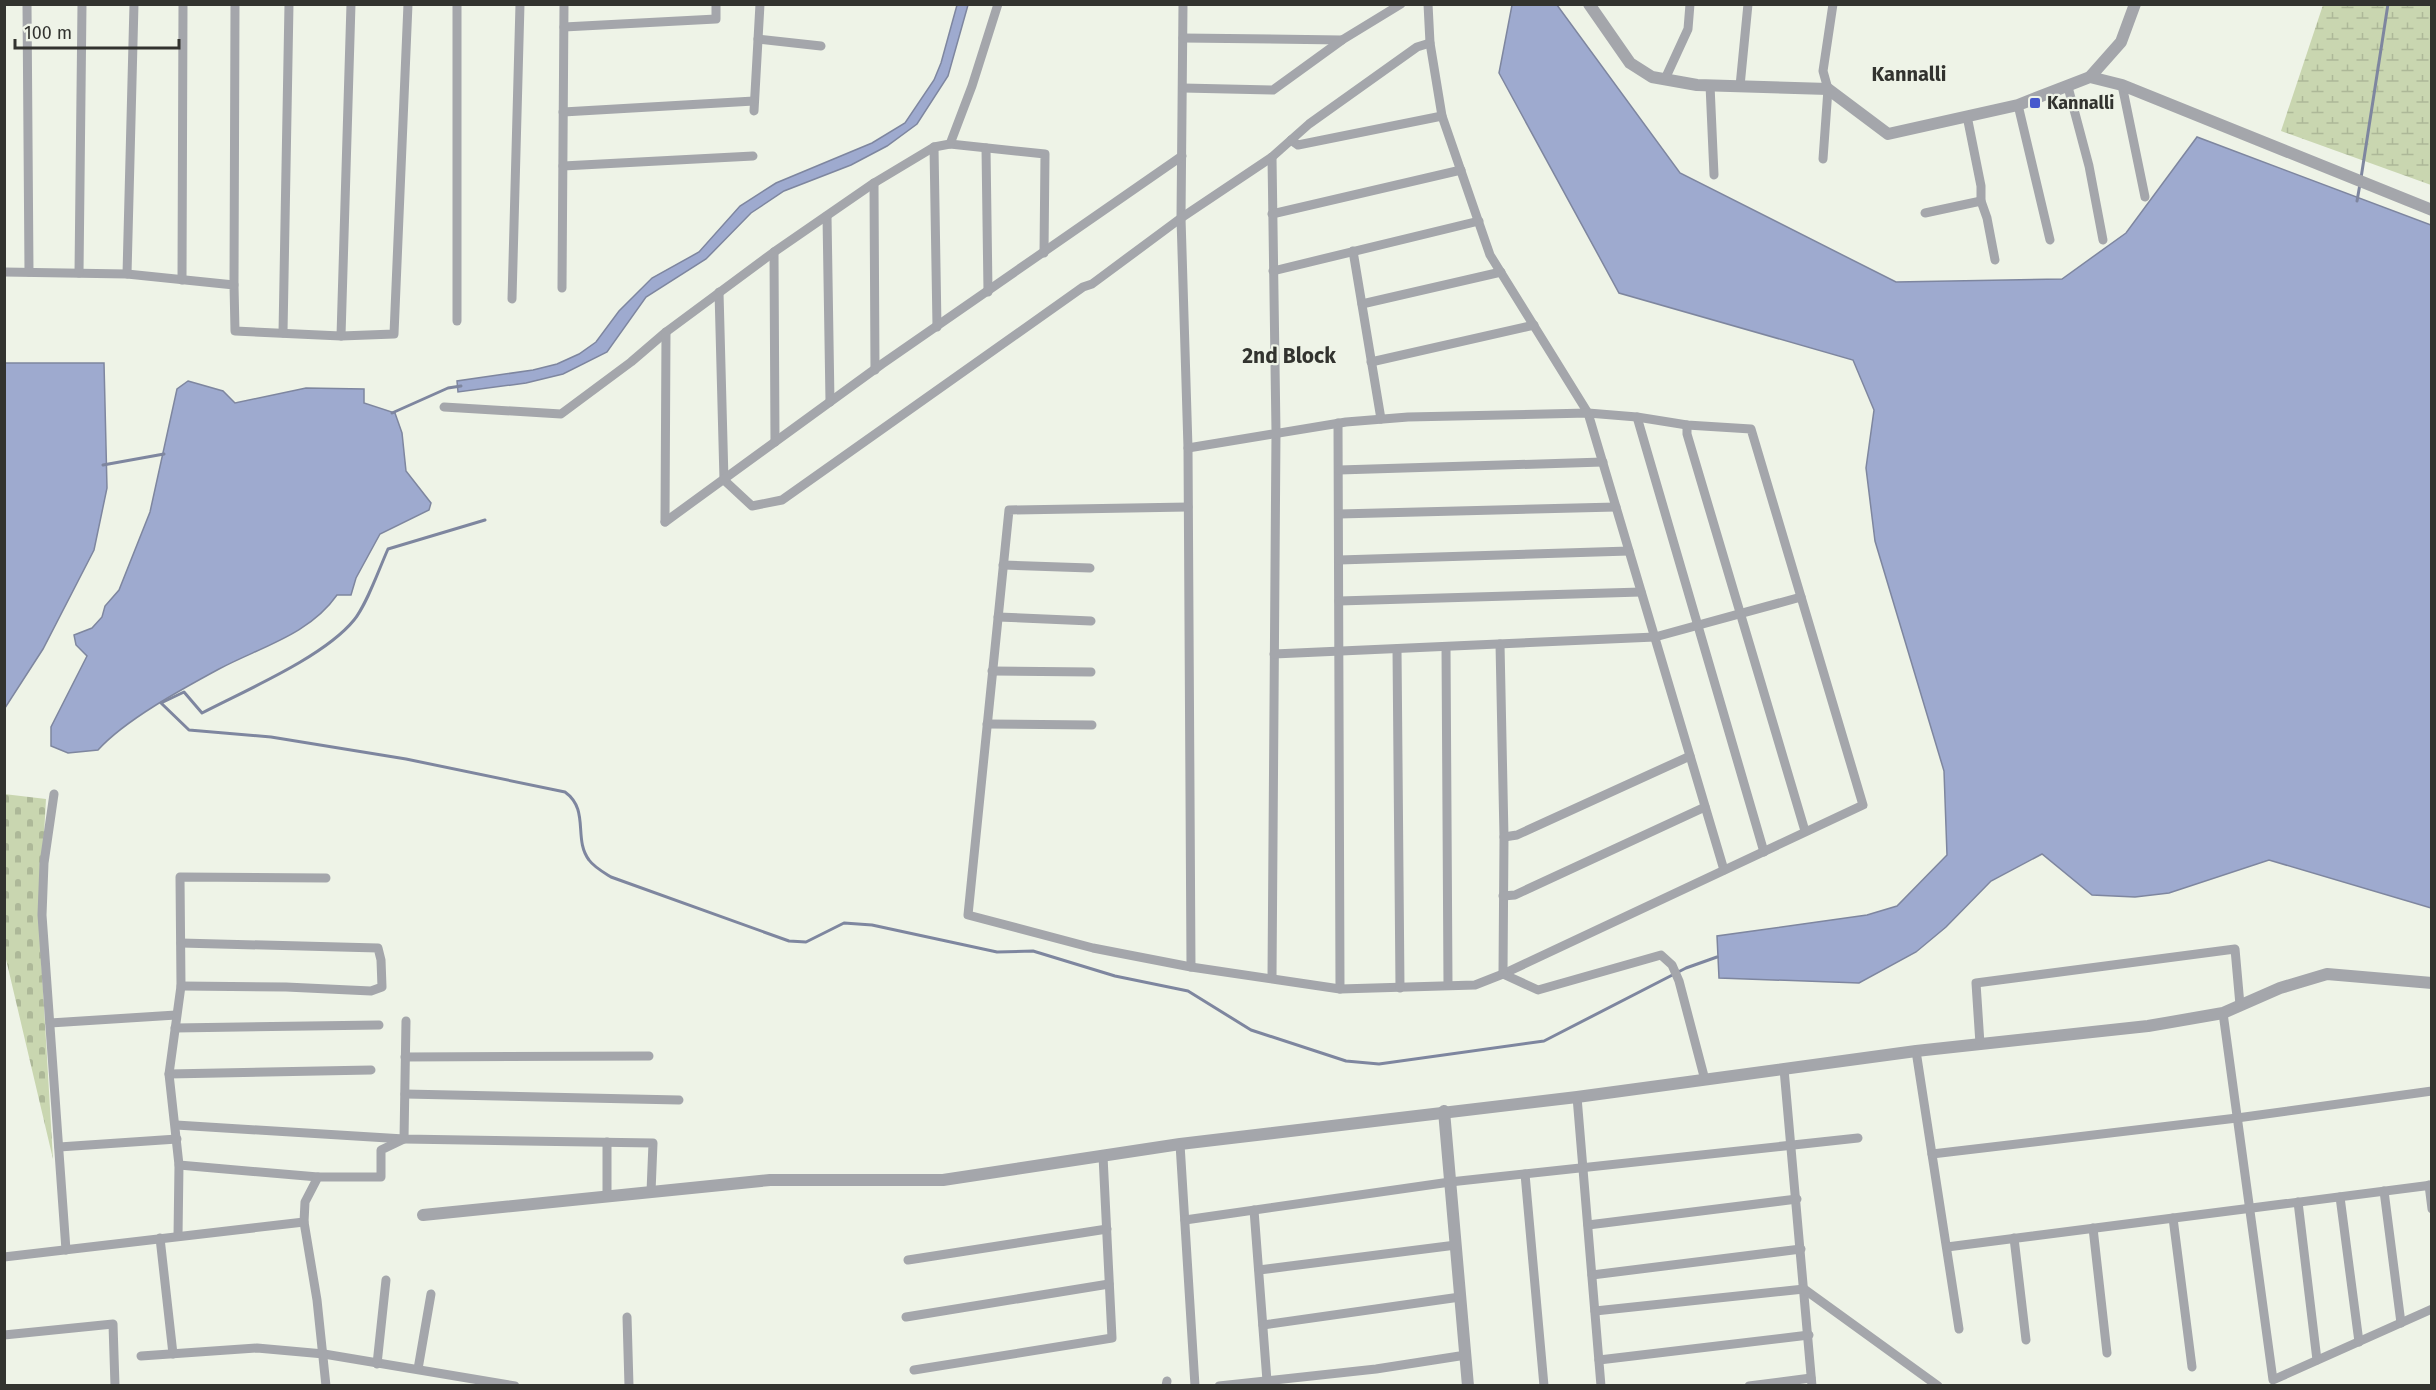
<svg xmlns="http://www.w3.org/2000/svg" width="2436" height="1390" font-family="'Fira Sans',sans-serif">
	<defs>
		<pattern id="wetland-marsh" width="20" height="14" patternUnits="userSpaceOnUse" patternTransform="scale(1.5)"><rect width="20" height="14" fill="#c9d6b0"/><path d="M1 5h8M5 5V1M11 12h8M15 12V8" fill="none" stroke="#adb898"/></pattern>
		<pattern id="cemetery-stones" width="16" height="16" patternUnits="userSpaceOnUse" patternTransform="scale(1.5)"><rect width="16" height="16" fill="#c9d6b0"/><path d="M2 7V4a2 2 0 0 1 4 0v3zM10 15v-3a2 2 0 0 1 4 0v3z" fill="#adb898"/></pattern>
	</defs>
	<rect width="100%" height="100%" fill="#eef3e7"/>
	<polygon fill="url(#wetland-marsh)" points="2323,5 2431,5 2431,185 2281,131"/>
	<polygon fill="url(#cemetery-stones)" points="4,794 46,799 39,922 53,1159 5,955"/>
	<g fill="#9eaacf" stroke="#7e869f" stroke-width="1.5">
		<polygon points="957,5 968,5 948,76 917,124 887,146 851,165 784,191 751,213 706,259 646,297 607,352 563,374 526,383 458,392 457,381 533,370 557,364 579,354 596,342 619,311 652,278 699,252 740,206 776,183 872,143 905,123 934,80 941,63"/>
		<polygon points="1512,5 1557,5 1680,173 1896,282 2062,279 2126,233 2197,137 2431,225 2431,908 2269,860 2169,893 2135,897 2092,895 2042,854 1991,881 1946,927 1916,952 1859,983 1719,978 1717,936 1867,915 1897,906 1947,855 1944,771 1875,541 1866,468 1874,410 1853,360 1619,293 1499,73"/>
		<polygon points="5,363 104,363 107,488 94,550 43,649 5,708"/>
		<path d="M188 381 223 391 235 403 306 388 364 389V403L395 413 402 433 406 471 431 503 429 510 380 534 356 578 351 595H337C309 635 260 647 219 669 182 689 125 720 98 750L68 753 51 746V727L87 656 76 645 74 635 92 628 102 617 105 606 119 590 150 512 177 389Z"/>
	</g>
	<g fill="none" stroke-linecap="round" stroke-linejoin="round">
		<g stroke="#7e869f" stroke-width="3">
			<polyline points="2361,178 2388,4"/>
			<polyline points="2357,201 2360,184"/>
			<polyline points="392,413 448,388 461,386"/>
			<polyline points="103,465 164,454"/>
			<path d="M485 520 388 549C379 569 367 604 354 620 324 657 246 690 202 713L184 692 161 703 189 730 271 737 406 759 565 792C590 810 573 839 589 860 594 867 603 872 611 877L789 941 806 942 844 923 872 925 997 952 1033 951 1115 976 1188 991 1251 1030 1346 1061 1379 1064 1544 1041 1686 968 1717 957"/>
		</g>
		<g stroke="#a4a6ab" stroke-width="9">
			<polyline points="27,4 29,272"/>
			<polyline points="457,4 457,321"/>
			<polyline points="1183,4 1181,218 1188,448 1191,967"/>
			<polyline points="1428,4 1430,43 1442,116 1490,255 1588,413 1724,870"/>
			<polyline points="564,27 716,19 716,4"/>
			<polyline points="1183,38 1342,40"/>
			<polyline points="758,39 821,46"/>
			<polyline points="1665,79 1688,29 1690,4"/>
			<polyline points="1710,85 1714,175"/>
			<polyline points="2122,85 2145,197"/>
			<polyline points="1740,86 1748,4"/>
			<polyline points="2068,87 2089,166 2103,240"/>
			<polyline points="1183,88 1273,90 1342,40 1401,4"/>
			<polyline points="2018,105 2050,240"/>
			<polyline points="754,111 760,4"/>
			<polyline points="563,112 754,101"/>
			<polyline points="1967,116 1981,186 1981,201 1987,218 1995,260"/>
			<polyline points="1291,140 1298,145 1442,116"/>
			<polyline points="950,144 1045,154 1044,253"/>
			<polyline points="934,147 937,327"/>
			<polyline points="986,148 988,292"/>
			<polyline points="1272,157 1276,432 1272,978"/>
			<polyline points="1823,159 1828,89 1823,71 1833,4"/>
			<polyline points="563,166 753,156"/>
			<polyline points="874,183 875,370"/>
			<polyline points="1925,213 1981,201"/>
			<polyline points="1272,214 1461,170"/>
			<polyline points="827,216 830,402"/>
			<polyline points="1353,251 1381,419"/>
			<polyline points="774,252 775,442"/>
			<polyline points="1273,271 1479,221"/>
			<polyline points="4,272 127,274 234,285 235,331 341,336 394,334 408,4"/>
			<polyline points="79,273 82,4"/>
			<polyline points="127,274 134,4"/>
			<polyline points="182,280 183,4"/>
			<polyline points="234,285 235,4"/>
			<polyline points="562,288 564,4"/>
			<polyline points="719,292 724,480 752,506 782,500 1083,287 1092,284 1181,218 1272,157 1309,124 1417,47 1430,43"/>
			<polyline points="512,299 520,4"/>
			<polyline points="1362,304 1501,272"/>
			<polyline points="283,333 289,4"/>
			<polyline points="341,336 351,4"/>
			<polyline points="1371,362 1534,325"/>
			<polyline points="444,407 561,414 631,362 666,332 774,252 874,183 934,147 950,144 972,86 998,4"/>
			<polyline points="1637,417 1764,852"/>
			<polyline points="1338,423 1340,989"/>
			<polyline points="1687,425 1687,434 1805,831"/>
			<polyline points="1188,448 1346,422 1408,417 1588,413 1637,417 1687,425 1751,429 1863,805 1503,974 1475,985 1340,989 1191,967 1093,948 968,915 1009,510 1188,507"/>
			<polyline points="1339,470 1603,462"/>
			<polyline points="1339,514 1616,507"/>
			<polyline points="665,522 882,364 1182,156"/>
			<polyline points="665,522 666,332"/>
			<polyline points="1339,560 1629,551"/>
			<polyline points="1003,565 1090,568"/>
			<polyline points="1339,601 1641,592"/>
			<polyline points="998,617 1091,621"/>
			<polyline points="1500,644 1504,837 1503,974 1538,990 1661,955 1672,965 1679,981 1705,1080"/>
			<polyline points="1446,647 1448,985"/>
			<polyline points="1397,649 1400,988"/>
			<polyline points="1274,654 1655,637 1801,597"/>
			<polyline points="992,671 1091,672"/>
			<polyline points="987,724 1092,725"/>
			<polyline points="54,794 44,863 42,915 66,1250"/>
			<polyline points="1504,837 1517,835 1690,756"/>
			<polyline points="1503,896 1515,895 1705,807"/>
			<polyline points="181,943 378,948 381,960 382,987 371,991 286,987 181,986"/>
			<polyline points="2223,1013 2273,1380 2432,1309"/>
			<polyline points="50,1023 176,1015"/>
			<polyline points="175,1028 379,1025"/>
			<polyline points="1980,1044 1976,983 2235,949 2240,1005"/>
			<polyline points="1916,1051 1959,1329"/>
			<polyline points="405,1057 649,1056"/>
			<polyline points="1784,1069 1812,1386"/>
			<polyline points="169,1074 371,1070"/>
			<polyline points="405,1094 679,1100"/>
			<polyline points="1577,1097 1601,1386"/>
			<polyline points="176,1125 404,1139 653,1143 651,1192"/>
			<polyline points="1180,1144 1195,1386"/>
			<polyline points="59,1147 177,1139"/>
			<polyline points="1932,1154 2237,1118 2432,1091"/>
			<polyline points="179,1165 318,1177"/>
			<polyline points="1525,1174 1544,1386"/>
			<polyline points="2429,1185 2432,1209"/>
			<polyline points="2384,1191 2401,1323"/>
			<polyline points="607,1197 607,1142"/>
			<polyline points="2340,1197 2359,1342"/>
			<polyline points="2298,1202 2317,1360"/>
			<polyline points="1254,1210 1267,1381"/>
			<polyline points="2173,1218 2192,1367"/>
			<polyline points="1185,1220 1450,1182 1858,1138"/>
			<polyline points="1588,1225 1797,1199"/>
			<polyline points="2093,1228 2107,1353"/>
			<polyline points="178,1236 179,1165 169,1074 181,986 180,877 326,878"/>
			<polyline points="160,1238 173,1354"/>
			<polyline points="2014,1238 2026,1340"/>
			<polyline points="1947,1247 2432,1185"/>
			<polyline points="4,1257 304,1222"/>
			<polyline points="908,1260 1107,1229"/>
			<polyline points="1259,1270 1456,1245"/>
			<polyline points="1592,1275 1801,1249"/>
			<polyline points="1595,1311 1804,1289 1938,1386"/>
			<polyline points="627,1317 629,1386"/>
			<polyline points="906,1317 1109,1284"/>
			<polyline points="1263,1325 1460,1297"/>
			<polyline points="4,1335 113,1324 115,1386"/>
			<polyline points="141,1356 257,1348 324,1354 515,1386"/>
			<polyline points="1599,1360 1809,1335"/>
			<polyline points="377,1364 386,1280"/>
			<polyline points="418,1369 431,1294"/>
			<polyline points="914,1370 1112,1338 1103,1156"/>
			<polyline points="326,1386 317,1300 304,1222 305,1202 318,1177 381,1177 381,1150 404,1139 406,1021"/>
			<polyline points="1166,1386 1167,1381"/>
			<polyline points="1219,1386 1376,1369 1466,1355"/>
			<polyline points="1749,1386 1811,1378"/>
		</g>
		<g stroke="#a4a6ab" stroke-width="12">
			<polyline points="1589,4 1630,63 1652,77 1697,85 1828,89 1888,134 2018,105 2090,77 2122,85 2432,210"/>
			<polyline points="2090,77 2121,42 2135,4"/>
			<polyline points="1444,1111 1468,1386"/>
			<polyline points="423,1215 770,1180 943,1180 1180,1144 1577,1097 1916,1051 2148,1026 2223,1013 2280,988 2327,974 2432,983"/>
		</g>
	</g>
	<rect fill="#4658cd" stroke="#eef3e7" stroke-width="2" x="2029" y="97" width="12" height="12" rx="3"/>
	<g text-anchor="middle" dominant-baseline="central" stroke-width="4.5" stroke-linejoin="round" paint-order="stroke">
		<g font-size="18" font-weight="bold" fill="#32332f" stroke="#eef3e7" text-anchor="start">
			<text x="2047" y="103">Kannalli</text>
		</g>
		<g font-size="20" font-weight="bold" fill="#32332f" stroke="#eef3e7">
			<text x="1909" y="74">Kannalli</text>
		</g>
		<g font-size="21" font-weight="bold" fill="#32332f" stroke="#eef3e7">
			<text x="1289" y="356">2nd Block</text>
		</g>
	</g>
	<rect width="2436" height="1390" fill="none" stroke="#32332f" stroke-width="12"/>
	<path d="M15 39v9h164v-9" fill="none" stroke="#32332f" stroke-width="3"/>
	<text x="24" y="39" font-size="18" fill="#32332f" stroke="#eef3e7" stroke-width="4.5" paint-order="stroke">100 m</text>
</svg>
